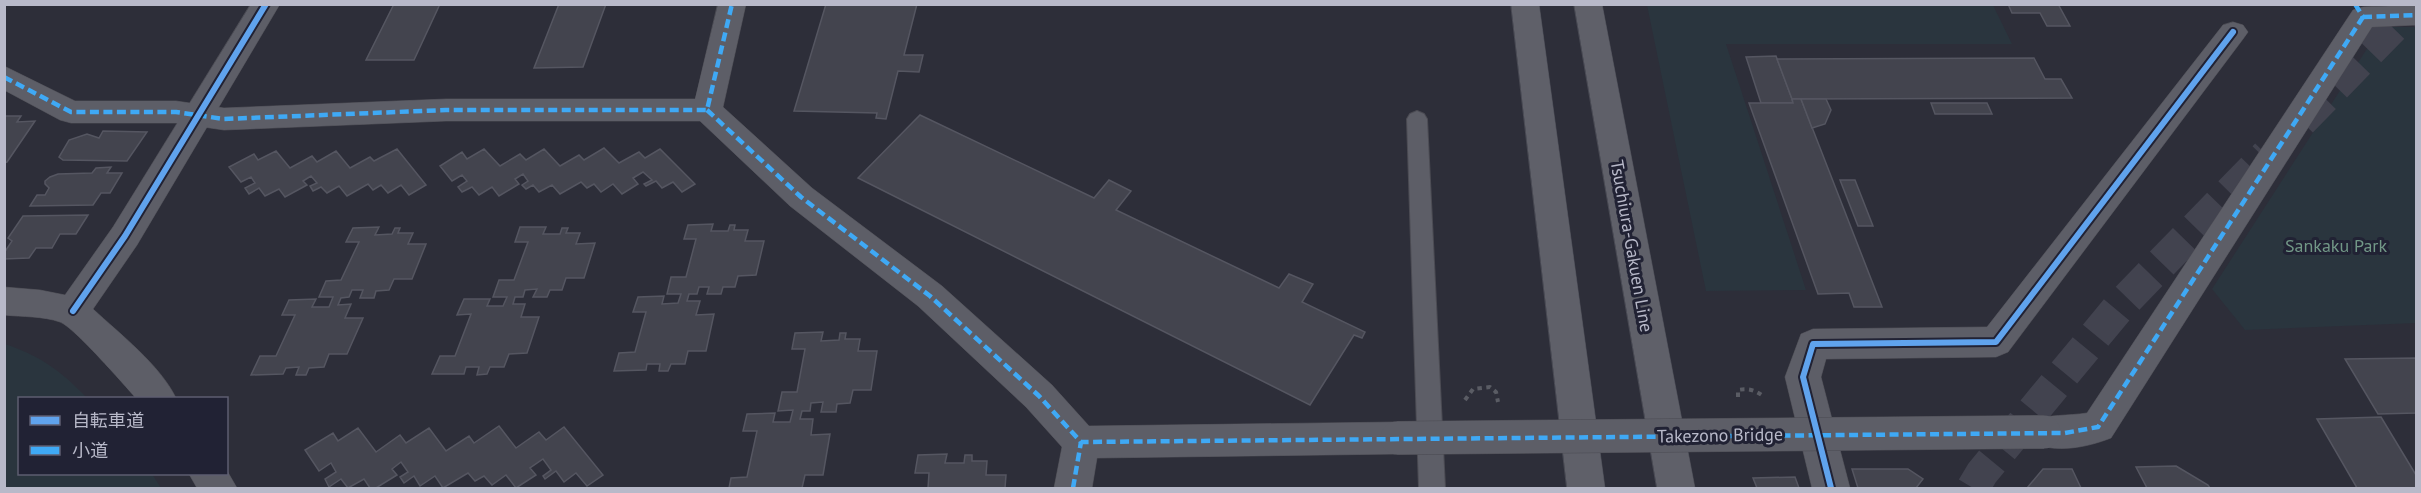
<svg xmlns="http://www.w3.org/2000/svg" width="2421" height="493" font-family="'PT Sans','Noto Sans JP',sans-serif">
	<rect width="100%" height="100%" fill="#2d2e39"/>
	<g fill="#2a353e">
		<polygon points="1647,5 1993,5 2012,44 1726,44 1806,290 1706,291"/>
		<polygon points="2381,27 2416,27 2416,323 2245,330 2212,289"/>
		<path d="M5 344C41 356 61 371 87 398H20V474H152L161 488H5Z"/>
	</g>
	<g fill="#43444e" stroke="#555661" stroke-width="1.5">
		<polygon points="394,4 440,4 414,60 366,60"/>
		<polygon points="559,4 606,4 583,67 534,68"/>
		<polygon points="826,4 917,4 904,55 923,55 919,72 898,71 886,119 876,118 877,113 794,111"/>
		<polygon points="2008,4 2058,4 2070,26 2047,26 2040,13 2012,13"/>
		<polygon points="1776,56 1792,99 1793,103 1761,103 1746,57"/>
		<polygon points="2034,58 2045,79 2061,79 2072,98 1792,99 1777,59"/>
		<polygon points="1792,99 1801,99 1882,307 1854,307 1849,293 1818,294 1749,103 1793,103"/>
		<polygon points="1801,99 1826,99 1831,110 1825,124 1812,128"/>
		<polygon points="1931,103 1987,103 1992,114 1935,114"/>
		<polygon points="920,115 1094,198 1109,180 1131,191 1116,210 1279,288 1289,274 1313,284 1302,302 1365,332 1362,338 1354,335 1310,405 858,178"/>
		<polygon points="4,116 21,116 17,122 35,121 7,162 4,163"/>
		<polygon points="103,131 147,132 127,161 63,160 59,157 69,140 87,134 99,138"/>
		<polygon points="604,148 619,163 639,152 645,158 660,149 695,184 682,192 673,182 662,188 656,181 646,186 644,184 652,180 643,172 633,178 638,184 622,194 613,184 601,192 594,184 587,188 581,182 560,194 552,185 539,192 533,185 526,189 522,185 528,181 523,174 515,179 519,184 499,196 492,187 479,195 472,187 462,192 458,187 467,181 462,175 452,181 440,166 462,152 467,159 484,149 500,166 520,154 526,160 544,149 560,166 579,155 584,160"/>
		<polygon points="397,149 426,185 409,195 401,185 388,193 381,185 373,190 368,184 347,196 339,186 327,193 321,187 313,191 310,186 317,183 311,176 303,181 307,185 285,197 279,189 265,196 259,188 249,194 245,188 255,183 251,177 241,182 229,167 254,154 258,160 276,151 290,168 312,156 317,162 336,151 350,168 370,157 374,161"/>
		<polygon points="111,167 107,173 122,173 110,193 101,193 93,205 30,206 37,195 45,195 49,188 45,184 45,181 50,177 58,174 92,173 96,168"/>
		<polygon points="1840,180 1855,180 1873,226 1858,226"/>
		<polygon points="88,215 76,234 60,234 52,248 36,248 29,258 4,259 4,253 12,241 8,238 23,216"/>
		<polygon points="713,224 711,231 728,231 730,225 735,225 734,230 748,230 745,241 764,241 756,275 738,276 735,287 723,287 721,294 707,294 709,287 699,287 697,294 689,294 687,301 700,301 696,315 714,314 706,351 688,351 685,364 671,364 668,371 659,371 660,364 647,364 646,370 614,371 619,353 635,352 646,312 633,312 638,297 664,296 662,304 678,303 681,294 667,294 671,277 686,277 696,239 684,239 688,225"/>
		<polygon points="379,227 375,235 392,234 395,228 400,228 398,233 413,233 408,244 426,244 412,279 394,279 389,290 376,291 374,298 360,298 363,290 352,290 349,297 341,298 338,305 351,304 345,318 363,318 347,354 329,354 324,367 309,368 306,375 296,375 299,367 286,368 283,374 251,375 260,356 276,356 295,315 282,315 289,300 316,299 312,307 329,307 333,297 319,297 326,281 341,280 359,242 346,242 353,228"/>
		<polygon points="520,227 546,227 543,234 560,234 562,228 568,228 566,233 580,233 576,244 595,243 584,278 566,278 562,290 550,290 547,297 533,297 537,289 525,290 523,297 515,297 513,304 525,304 521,317 539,317 527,353 509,354 504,367 490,367 487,374 477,375 479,367 466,367 464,374 432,374 440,356 455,356 471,314 457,315 464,299 490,299 487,306 503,306 507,297 493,297 499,280 514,280 528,242 515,242"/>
		<polygon points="823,332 821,341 839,340 840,333 846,333 845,339 860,339 858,351 877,351 871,390 853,390 850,403 837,404 836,412 821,412 823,402 811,403 810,411 802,411 800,419 813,419 811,435 830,434 823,475 805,475 802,488 729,488 731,478 747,477 757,431 743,431 747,414 775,413 773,422 790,422 793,410 778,411 782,392 797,392 805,349 792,349 795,333"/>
		<polygon points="2416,358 2416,413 2378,414 2345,359"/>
		<polygon points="2381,417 2416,475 2416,488 2357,488 2317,419"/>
		<polygon points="499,426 516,448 539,432 546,440 564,427 603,475 587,486 576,473 564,482 556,471 545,479 543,476 551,470 543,459 530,468 536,475 516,488 506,475 492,485 484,476 475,481 468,473 443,488 435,476 420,486 414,476 404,483 400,477 408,472 401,462 392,469 397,475 376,488 370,488 364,479 348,488 341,479 329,487 325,479 336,472 331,463 319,471 305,450 333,433 338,441 358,428 376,452 400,435 406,443 429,428 446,451 469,436 474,443"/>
		<polygon points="947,454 945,463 964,463 965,455 972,455 972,461 987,461 986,475 1006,475 1005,488 928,488 929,473 915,473 918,455"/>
		<polygon points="2176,466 2208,485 2210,488 2147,488 2136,467"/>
		<polygon points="1852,469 1908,469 1923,479 1916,488 1858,488"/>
		<polygon points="2043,469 2072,469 2081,488 2027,488"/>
		<polygon points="1795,477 1799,488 1757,488 1753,478"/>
	</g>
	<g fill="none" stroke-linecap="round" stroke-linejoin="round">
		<g stroke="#42434f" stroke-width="33" stroke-dasharray="33 16" stroke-linecap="butt">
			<polyline points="2301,121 2415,4"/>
			<polyline points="1973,488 1982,473 2119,307 2267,155"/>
		</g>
		<defs>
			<polygon id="service" points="1417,111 1424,114 1427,119 1445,488 1419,488 1407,119 1410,114"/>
			<g id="pedestrian">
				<polygon points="718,4 746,4 723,107 812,188 942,286 1052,385 1089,426 1397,422 1410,427 1415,438 1410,449 1397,454 1097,458 1092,488 1054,488 1062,447 1026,407 918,306 790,206 700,121 446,121 224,130 176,123 71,123 60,120 4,90 4,66 75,101 176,101 224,108 446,99 695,99"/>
				<path d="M2416 5V25L2372 27 2111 438C2085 448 2057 453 2031 443L2026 432 2031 421C2049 414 2068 416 2087 413L2353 10 2363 7Z"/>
			</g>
			<polygon id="minor" points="2233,22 2243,25 2248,32 2243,39 2008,352 1996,357 1826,359 1821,377 1850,488 1812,488 1785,377 1801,334 1813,329 1987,327 2223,25"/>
			<g id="tertiary">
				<path d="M251 4H280L137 245 93 309C120 334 160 365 176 398H136C124 385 74 327 60 322 43 316 23 317 4 315V287L40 290 65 295 113 227Z"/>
				<polygon points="226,469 237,488 197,488 189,474 226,474"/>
			</g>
			<g id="primary">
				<polygon points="1511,4 1539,4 1605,488 1567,488"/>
				<polygon points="1574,4 1602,4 1695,488 1657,488"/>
			</g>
		</defs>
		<use href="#service" stroke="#4b4b53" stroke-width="2"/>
		<use href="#pedestrian" stroke="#4b4b53" stroke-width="1"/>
		<use href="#minor" stroke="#4b4b53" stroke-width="1"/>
		<use href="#tertiary" stroke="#4b4b53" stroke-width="1"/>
		<use href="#primary" stroke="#484953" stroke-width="1"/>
		<g stroke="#5a5c64" stroke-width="4" stroke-dasharray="4.5 4.5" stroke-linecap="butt">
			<path d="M1738 397V390C1748 388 1755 390 1763 396"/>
			<polyline points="1465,400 1473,389 1490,387 1496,392 1498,402"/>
		</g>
		<use href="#service" fill="#5d5e67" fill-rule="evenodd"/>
		<use href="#pedestrian" fill="#5d5e67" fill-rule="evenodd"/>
		<use href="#minor" fill="#5d5e67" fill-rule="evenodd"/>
		<use href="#tertiary" fill="#5d5e67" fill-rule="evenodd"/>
		<use href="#primary" fill="#5f6069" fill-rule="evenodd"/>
		<defs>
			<polyline id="pedestrian-bridge" points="1397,438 2044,432"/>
		</defs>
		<use href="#pedestrian-bridge" stroke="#4b4b53" stroke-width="34" stroke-linecap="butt"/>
		<use href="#pedestrian-bridge" stroke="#5d5e67" stroke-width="33"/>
		<g stroke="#3fa9f5" stroke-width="4.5" stroke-dasharray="9 4.5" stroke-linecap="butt">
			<polyline points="2355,4 2363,17"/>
			<polyline points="2363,17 2416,15"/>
			<polyline points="4,77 71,112 176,112 224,119 446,110 707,110 732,4"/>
			<polyline points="707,110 801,197 930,296 1039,396 1081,442 2065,433 2098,427 2363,17"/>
			<polyline points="1073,488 1081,442"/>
		</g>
		<defs>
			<g id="cycleway">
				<polyline points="73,311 125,236 266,4"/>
				<polyline points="1831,488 1803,377 1813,344 1996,342 2233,32"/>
			</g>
		</defs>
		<use href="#cycleway" stroke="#212234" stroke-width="10"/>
		<use href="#cycleway" stroke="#60a3ed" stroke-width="6"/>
	</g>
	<g text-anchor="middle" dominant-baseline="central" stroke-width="6" stroke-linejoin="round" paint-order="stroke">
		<g font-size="18" fill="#729887" stroke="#212234">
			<text x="2336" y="245">Sankaku Park</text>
		</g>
		<g font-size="18" fill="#b8b9c9" stroke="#212234">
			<text transform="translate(1632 246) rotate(80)">Tsuchiura-Gakuen Line</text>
			<text transform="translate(1720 435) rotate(-1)">Takezono Bridge</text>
		</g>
	</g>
	<rect width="2421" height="493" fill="none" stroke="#b8b9c9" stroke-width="12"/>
	<rect x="18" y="397" width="210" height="78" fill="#212234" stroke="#5d5e70" stroke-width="1.5"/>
	<rect x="30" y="416" width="30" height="9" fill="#60a3ed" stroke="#5d5e70" stroke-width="1.5"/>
	<text x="72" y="427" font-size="18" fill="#b8b9c9">自転車道</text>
	<rect x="30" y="446" width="30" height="9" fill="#3fa9f5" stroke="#5d5e70" stroke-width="1.5"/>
	<text x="72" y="457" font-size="18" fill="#b8b9c9">小道</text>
</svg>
